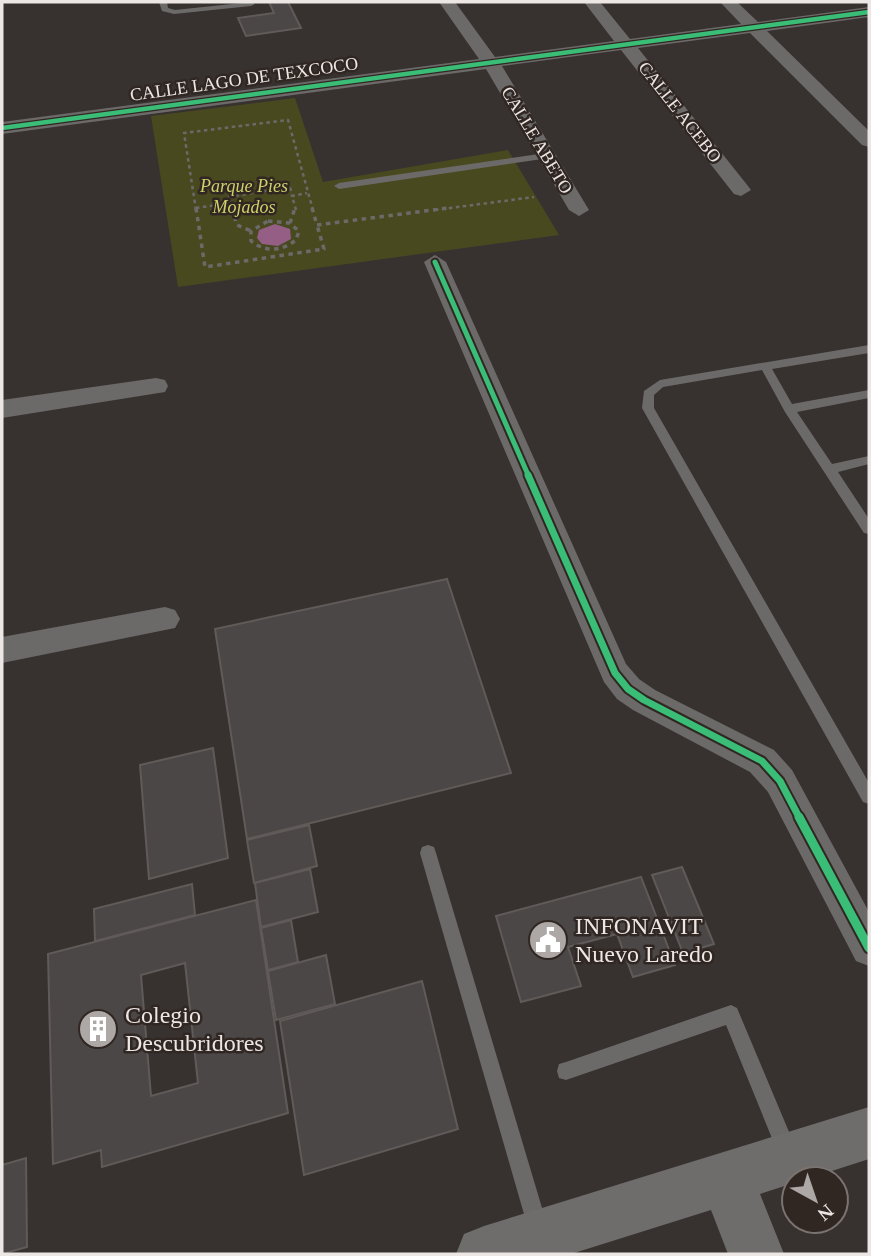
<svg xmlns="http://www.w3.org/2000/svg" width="871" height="1256" font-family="Georgia,serif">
	<rect width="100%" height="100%" fill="#373230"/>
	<polygon fill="#494920" points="295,98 323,182 508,150 559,235 178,287 151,116"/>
	<polygon fill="#945e85" points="275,224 290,229 291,239 278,246 262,244 257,238 259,230"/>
	<g fill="#4b4746" stroke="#605a59" stroke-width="2" fill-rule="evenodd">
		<polygon points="269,2 288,2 301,28 246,36 238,18 274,13"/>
		<polygon points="447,579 511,773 247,839 215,629"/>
		<polygon points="213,748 228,858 149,879 140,765"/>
		<polygon points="309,825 317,866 254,883 247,840"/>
		<polygon points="682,867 714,944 683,953 652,875"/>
		<polygon points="310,869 318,912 261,927 255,883"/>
		<polygon points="641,877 675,965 633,977 617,934 568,947 581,986 521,1002 496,916"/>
		<polygon points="192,884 195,915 95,941 94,909"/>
		<path d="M256 900 288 1113 102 1167 101 1150 53 1164 48 954ZM185 963 198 1083 151 1096 141 975Z"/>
		<polygon points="291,920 298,962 268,970 261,928"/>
		<polygon points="326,955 335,1004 276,1020 268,971"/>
		<polygon points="422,981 458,1129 304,1175 280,1021"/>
		<polygon points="26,1158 27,1247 2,1254 2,1165"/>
	</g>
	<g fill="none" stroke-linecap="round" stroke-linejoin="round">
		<g stroke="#6c6a69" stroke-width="2.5" stroke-dasharray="3.5 3.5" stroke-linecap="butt">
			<polyline points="196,208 230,203"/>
			<polyline points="196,210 184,133 288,120 313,210"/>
			<polyline points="232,210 228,197 290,187 292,196"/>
			<polyline points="296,210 292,196 307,193"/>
			<polyline points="435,210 534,197"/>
		</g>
		<g stroke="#6c6a69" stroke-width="3.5" stroke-dasharray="4.5 4.5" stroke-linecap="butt">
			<polyline points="196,208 205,267 324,249 317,225"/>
			<polyline points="232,208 237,225 251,231"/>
			<polyline points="312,208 317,225"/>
			<path d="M268 221 289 223 299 231 296 240C282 251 266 253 251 241V231Z"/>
			<polyline points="290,223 295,208"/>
			<polyline points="317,225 448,208"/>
		</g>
		<g fill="#6c6a69" fill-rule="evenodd">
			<polygon points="159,2 167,2 168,8 175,10 251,2 255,4 251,6 174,14 162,11"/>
			<polygon points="546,153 549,154 549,158 339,189 334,186 339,183"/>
			<polygon points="869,345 869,353 772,369 792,404 869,390 869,398 797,412 832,464 869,456 869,464 838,472 869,519 869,534 864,533 785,412 762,370 663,387 654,395 654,408 869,783 869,804 863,802 642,408 644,391 660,380"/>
			<polygon points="428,845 434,847 436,853 548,1228 545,1235 538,1238 531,1235 528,1228 420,853 422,847"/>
			<polygon points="731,1005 737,1008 797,1151 794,1158 787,1161 780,1158 726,1025 566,1080 559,1078 557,1071 559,1064 566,1062"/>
		</g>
		<g fill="#6c6a69" fill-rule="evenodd">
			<polygon points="439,2 455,2 495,57 614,41 584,2 600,2 630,39 741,24 720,2 737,2 758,22 869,7 869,17 767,31 869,131 869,147 862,145 750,33 638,48 748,186 751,190 741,196 734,194 621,50 502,66 589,210 579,216 569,210 486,69 2,134 2,122 479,59"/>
			<polygon points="435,255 446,262 626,664 639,679 655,690 774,750 792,770 869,912 869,966 856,961 768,792 750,772 633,710 617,699 604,682 424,262"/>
			<polygon points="156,378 165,380 168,386 165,392 2,418 2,400"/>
			<polygon points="165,607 175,610 180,619 175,628 2,663 2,637"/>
		</g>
		<polygon fill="#6e6d6b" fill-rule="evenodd" points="869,1107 869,1159 807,1179 794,1179 794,1183 760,1194 784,1254 728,1254 711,1210 571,1254 456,1254 464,1234 484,1226"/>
		<defs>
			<polyline id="cycleway-far3" points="2,128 869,12"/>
			<polyline id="cycleway-far2" points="435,262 529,477"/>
			<polyline id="cycleway-far1" points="528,475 615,673 628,689 644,700 762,761 780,781 800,819"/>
			<polyline id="cycleway" points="799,817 869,948"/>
		</defs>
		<use href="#cycleway-far3" stroke="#302723" stroke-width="7"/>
		<use href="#cycleway-far2" stroke="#302723" stroke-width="9"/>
		<use href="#cycleway-far1" stroke="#302723" stroke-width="11"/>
		<use href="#cycleway" stroke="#302723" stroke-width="13"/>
		<use href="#cycleway-far3" stroke="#3abd76" stroke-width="4.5"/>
		<use href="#cycleway-far2" stroke="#3abd76" stroke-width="5"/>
		<use href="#cycleway-far1" stroke="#3abd76" stroke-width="7"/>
		<use href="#cycleway" stroke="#3abd76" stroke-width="9"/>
	</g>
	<defs>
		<symbol id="civic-disc" viewBox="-11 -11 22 22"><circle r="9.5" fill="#ada7a5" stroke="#302723"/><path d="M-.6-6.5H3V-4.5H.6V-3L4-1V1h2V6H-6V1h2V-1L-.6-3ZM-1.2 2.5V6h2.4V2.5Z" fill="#fff"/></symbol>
		<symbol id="building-disc" viewBox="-11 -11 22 22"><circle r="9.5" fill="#ada7a5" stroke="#302723"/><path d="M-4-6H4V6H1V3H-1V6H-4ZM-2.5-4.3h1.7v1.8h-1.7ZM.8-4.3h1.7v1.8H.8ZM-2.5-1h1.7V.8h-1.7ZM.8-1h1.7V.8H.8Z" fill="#fff"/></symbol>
	</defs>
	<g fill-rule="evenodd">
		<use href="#civic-disc" x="526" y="918" width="44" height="44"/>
		<use href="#building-disc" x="76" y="1007" width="44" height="44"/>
	</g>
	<g text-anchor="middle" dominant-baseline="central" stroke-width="5" stroke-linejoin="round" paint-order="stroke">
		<g font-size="18" fill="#ece6e4" stroke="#302723">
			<text transform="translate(244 79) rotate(-8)">CALLE LAGO DE TEXCOCO</text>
			<text transform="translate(680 112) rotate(52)">CALLE ACEBO</text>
			<text transform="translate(537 140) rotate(59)">CALLE ABETO</text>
		</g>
		<g font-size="18" font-style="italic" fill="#cfd06a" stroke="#302723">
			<text x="244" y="186">Parque Pies<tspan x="244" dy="21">Mojados</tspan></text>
		</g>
		<g font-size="24" fill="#ece6e4" stroke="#302723" text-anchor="start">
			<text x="575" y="926">INFONAVIT<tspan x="575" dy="28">Nuevo Laredo</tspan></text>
			<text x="125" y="1015">Colegio<tspan x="125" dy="28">Descubridores</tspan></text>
		</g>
	</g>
	<rect width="871" height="1256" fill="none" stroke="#ece6e4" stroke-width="7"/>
	<g transform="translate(815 1200) rotate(140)"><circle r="33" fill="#302723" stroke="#7b7370" stroke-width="2"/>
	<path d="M0-5L12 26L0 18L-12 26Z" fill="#ada7a5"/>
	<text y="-10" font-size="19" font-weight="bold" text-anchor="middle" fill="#ece6e4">N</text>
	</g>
</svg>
